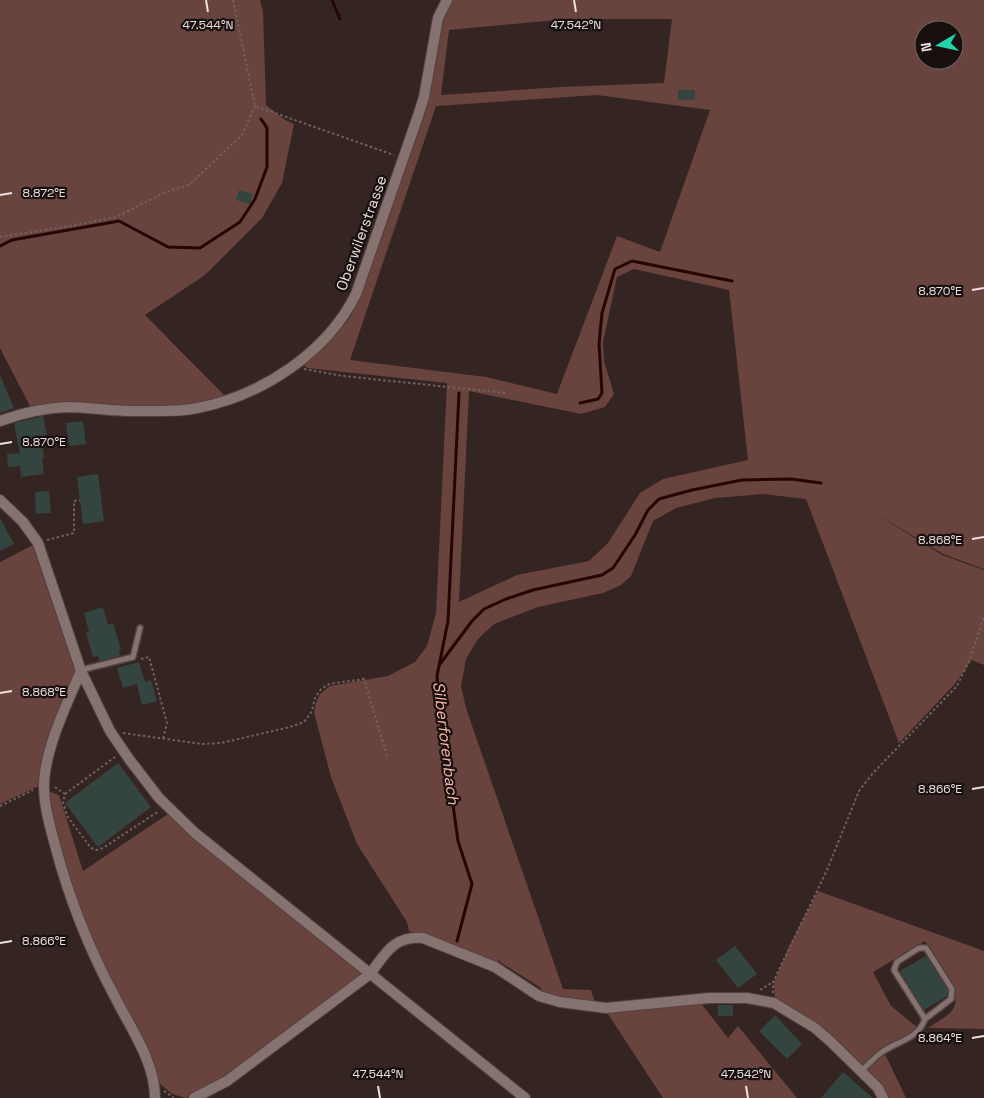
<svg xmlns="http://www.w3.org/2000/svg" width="984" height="1098" font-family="'Space Grotesk',sans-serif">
	<rect width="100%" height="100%" fill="#342523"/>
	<g fill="#69433e" fill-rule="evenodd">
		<polygon points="0,0 260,0 263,11 266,105 285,120 294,124 282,183 262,218 205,275 145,315 225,396 194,405 113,406 67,403 30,406 0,348"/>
		<path d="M447 0H984V569L943 554 870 510 942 555 984 570V665L972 660 954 685 899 743 806 499 763 494 715 498 676 508 653 521 631 576 621 585 603 593 538 607 494 624 478 639 466 659 461 686 466 708 563 989 591 990 596 1005 561 1000 542 993 541 988 500 962V958L497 965 457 949V946L409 931 407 922 357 844 331 777 314 712 317 700 321 693 330 686 388 676 415 662 427 646 436 613 447 383 307 368 301 363 336 335 351 316 361 295 442 22ZM567 19H672L664 83 561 87 441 95 449 30ZM924 30H954V60H924ZM597 95 710 110 660 252 617 236 557 394 486 377 350 360 436 106ZM634 269 729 290 748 460 663 479 640 493 608 543 589 561 517 575 459 602 469 391 581 414 605 407 614 394 604 361 603 342 617 277Z"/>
		<polygon points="33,545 77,670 41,785 0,804 0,562"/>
		<polygon points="48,791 59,795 83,871 168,814 363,974 225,1076 186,1098 172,1094 159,1083 147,1053 103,970 62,858 50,810"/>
		<path d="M818 891 984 951V1029L928 1028C935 1023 948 1017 953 1009 964 993 934 956 925 941L873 972 891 1006 918 1028 883 1050 906 1098H886L816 1027 775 1004 774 982 789 947Z"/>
		<polygon points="700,1002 728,1038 738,1026 797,1098 663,1098 606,1011"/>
	</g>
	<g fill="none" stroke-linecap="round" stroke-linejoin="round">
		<g stroke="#260604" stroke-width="3">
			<polyline points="332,0 340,19"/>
			<polyline points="0,246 12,240 119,221 168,247 200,248 240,222 255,199 267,167 267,128 261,119"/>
			<polyline points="580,403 598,399 602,393 599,344 602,313 615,269 632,261 732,281"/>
			<polyline points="440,664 472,621 484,609 506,599 533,590 602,575 613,568 635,535 648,510 659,499 692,490 742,480 791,479 821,483"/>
			<polyline points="457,941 472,884 458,841 439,704 437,676 448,621 459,393"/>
		</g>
	</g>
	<g fill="#34443f">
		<rect x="678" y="90" width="17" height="10"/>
		<polygon points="239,190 253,194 250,204 236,200"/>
		<polygon points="0,375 14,408 0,413"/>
		<polygon points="43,416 47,435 42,436 44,458 42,458 44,474 21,477 20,466 8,467 7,454 20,453 14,423"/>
		<polygon points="83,421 86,444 69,446 66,423"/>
		<polygon points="98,474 104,521 83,524 77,477"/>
		<polygon points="49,491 51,513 36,514 35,492"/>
		<polygon points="0,518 14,544 0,551"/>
		<polygon points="103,607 108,625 113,623 121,649 119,650 120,656 99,661 98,656 93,657 86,633 89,632 84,613"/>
		<polygon points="139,662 145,682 151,680 157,701 142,705 137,684 123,688 117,668"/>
		<polygon points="118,763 151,807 98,847 65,803"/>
		<polygon points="735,946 757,974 738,988 716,960"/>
		<polygon points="926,956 948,990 947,996 924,1010 900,971"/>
		<rect x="718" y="1005" width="15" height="11"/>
		<polygon points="775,1015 802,1044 787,1059 759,1031"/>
		<polygon points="843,1072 873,1098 821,1098"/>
	</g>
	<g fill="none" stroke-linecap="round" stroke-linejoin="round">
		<defs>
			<g id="service">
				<polyline points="81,670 133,657 140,628"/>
				<path d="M861 1071C868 1065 875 1057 882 1052 898 1041 918 1039 925 1019L894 970 897 962 919 948H926L952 989 951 999 925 1019"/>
			</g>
			<g id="minor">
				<path d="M81 671C67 703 44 751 44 786 44 806 50 826 55 845 69 898 89 949 115 997 131 1029 155 1062 155 1098"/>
				<path d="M370 974C386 953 393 936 423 938L495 967 539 996 560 1002 606 1008 709 998H747L774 1003 815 1028 830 1041 878 1088 883 1098"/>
			</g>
			<g id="tertiary">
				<path d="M0 421C22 413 44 408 67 407 91 407 115 412 140 411 158 411 179 412 197 408 261 396 327 353 356 294L418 116 424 97 438 18 447 0"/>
				<polyline points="0,500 23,522 38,543 81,671 110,731 129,759 159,798 195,833 525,1098"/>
				<polyline points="194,1098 227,1081 370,974"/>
			</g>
		</defs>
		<use href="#service" stroke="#514341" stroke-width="8"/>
		<use href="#minor" stroke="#514341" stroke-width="12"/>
		<use href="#tertiary" stroke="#514341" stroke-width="12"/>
		<g stroke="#6f6260" stroke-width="2" stroke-dasharray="2.5 2.5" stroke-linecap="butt">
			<polyline points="233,0 255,106 394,155"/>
			<polyline points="0,237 77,225 116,217 166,192 189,185 242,135 255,106"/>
			<polyline points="304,369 343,376 506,393"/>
			<polyline points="47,540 74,533 74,501 80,500"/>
			<polyline points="141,659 149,657 167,723 163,739"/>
			<polyline points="123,733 202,744 221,743 290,727 304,722 312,711 315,698 321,689 329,684 364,679 388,759"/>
			<polyline points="55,787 65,794 63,802 67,816 91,848 96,850 103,848 159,811"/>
			<polyline points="65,794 115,757"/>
			<polyline points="0,806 33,790"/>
			<polyline points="760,990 773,982"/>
			<polyline points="773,993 773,982 827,870 859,791 873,773 957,686 970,659 984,617"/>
			<polyline points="164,1091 174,1098"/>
		</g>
		<use href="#service" stroke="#86726f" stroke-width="5"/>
		<use href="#minor" stroke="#86726f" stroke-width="10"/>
		<use href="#tertiary" stroke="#86726f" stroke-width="10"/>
	</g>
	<path fill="none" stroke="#ebe1df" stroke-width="2" d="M206 0 208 12M574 0 576 12M0 195 12 193M972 290 984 288M0 444 12 442M972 539 984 537M0 693 12 691M972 789 984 787M0 943 12 941M972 1038 984 1036M378 1086 380 1098M746 1086 748 1098"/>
	<g text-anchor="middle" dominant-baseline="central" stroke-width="4.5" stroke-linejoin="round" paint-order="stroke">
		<g font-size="15" fill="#ebe1df" stroke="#17100f">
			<text transform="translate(361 233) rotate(-70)">Oberwilerstrasse</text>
		</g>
		<g font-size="16" font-style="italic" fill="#feb6ab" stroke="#17100f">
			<text transform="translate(446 743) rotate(83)">Silberforenbach</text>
		</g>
	</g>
	<g font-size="12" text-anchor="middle" fill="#ebe1df" stroke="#17100f" stroke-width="4.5" stroke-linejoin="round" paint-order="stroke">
		<text x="208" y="29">47.544°N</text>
		<text x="576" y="29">47.542°N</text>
		<text x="44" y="197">8.872°E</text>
		<text x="940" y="295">8.870°E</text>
		<text x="44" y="446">8.870°E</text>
		<text x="940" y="544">8.868°E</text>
		<text x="44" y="696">8.868°E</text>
		<text x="940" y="793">8.866°E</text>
		<text x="44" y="945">8.866°E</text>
		<text x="940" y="1042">8.864°E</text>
		<text x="378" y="1078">47.544°N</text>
		<text x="746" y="1078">47.542°N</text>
	</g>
	<g transform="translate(939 45) rotate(261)"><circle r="24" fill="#17100f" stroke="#6c6462"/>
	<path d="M0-4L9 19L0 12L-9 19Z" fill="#21d5af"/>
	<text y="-8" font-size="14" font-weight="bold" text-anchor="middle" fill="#ebe1df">N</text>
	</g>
</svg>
